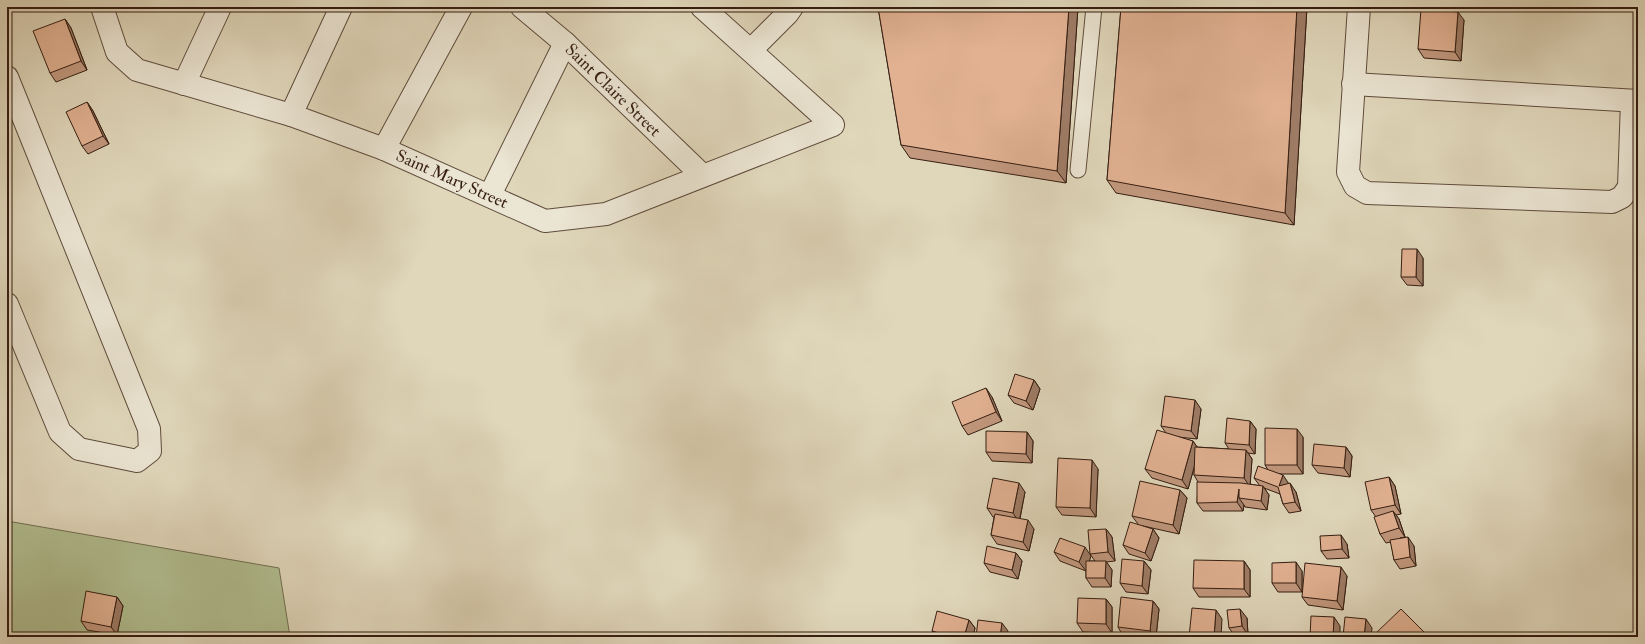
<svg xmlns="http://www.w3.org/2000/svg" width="1645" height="644" font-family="'IM FELL Double Pica',serif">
	<rect width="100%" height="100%" fill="#e0d7bb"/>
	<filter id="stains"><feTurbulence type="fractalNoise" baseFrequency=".005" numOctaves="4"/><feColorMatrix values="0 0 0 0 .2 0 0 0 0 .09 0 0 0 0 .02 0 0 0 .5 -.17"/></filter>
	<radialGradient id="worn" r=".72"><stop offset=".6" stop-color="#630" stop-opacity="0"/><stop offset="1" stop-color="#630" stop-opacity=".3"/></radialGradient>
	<polygon fill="#b1be91" stroke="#726e51" points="7,521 279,568 290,637 7,637"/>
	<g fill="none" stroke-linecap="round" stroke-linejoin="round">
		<defs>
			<polyline id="lane" points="1078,170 1094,7"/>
			<g id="street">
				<polyline points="102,7 117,52 137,70 291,115 384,149 545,221 606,214 833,125 702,7"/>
				<polyline points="522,7 565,43 702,175"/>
				<polyline points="1359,7 1348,172 1355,186 1367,193 1612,202 1622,197 1629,187 1632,101"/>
				<polyline points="751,50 787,14 792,7"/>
				<polyline points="7,77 149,429 150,451 137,461 79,449 60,432 7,304"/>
				<polyline points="184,84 220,7"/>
				<polyline points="1353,84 1638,101"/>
				<polyline points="291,115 341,7"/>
				<polyline points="384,149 461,7"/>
				<polyline points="490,195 565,43"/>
			</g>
		</defs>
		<use href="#lane" stroke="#5f4c3c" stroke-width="17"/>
		<use href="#street" stroke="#5f4c3c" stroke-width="24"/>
		<use href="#lane" stroke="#ebe5d3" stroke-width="15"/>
		<use href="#street" stroke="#ebe5d3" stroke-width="22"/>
	</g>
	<g fill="#c2987e" stroke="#341d11">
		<polygon points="878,7 1078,7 1066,183 910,158 901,145"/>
		<polygon points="1121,7 1307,7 1294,225 1116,193 1107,180"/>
		<polygon points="65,19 71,28 87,70 56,82 50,73"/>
		<polygon points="1464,20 1461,61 1424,58 1418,49"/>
		<polygon points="87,102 93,111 109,144 88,154 82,146"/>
		<polygon points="1423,258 1423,286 1407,285 1401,277"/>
		<polygon points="1034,380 1040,389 1033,410 1014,403 1008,395"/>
		<polygon points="992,397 1002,421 968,435 962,426"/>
		<polygon points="1201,409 1197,439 1178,437 1193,441 1197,447 1229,449 1225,443 1250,421 1256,429 1255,454 1248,453 1252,459 1250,484 1260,486 1254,478 1268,470 1265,465 1303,437 1303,474 1279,474 1296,492 1301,511 1289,513 1283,504 1280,494 1264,488 1269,495 1267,510 1245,507 1244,505 1243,511 1203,511 1197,503 1198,482 1194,475 1194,468 1188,489 1152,478 1145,469 1166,433 1161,426"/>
		<polygon points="1027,432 1033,441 1032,463 992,461 986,452"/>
		<polygon points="1346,447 1352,456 1350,477 1318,473 1312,465"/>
		<polygon points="1098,469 1096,517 1062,515 1056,507"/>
		<polygon points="1389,477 1395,486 1401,514 1396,515 1399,519 1405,537 1400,538 1414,546 1416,566 1400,569 1394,560 1391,542 1386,543 1380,534 1376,517 1371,510"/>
		<polygon points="1180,490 1187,498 1179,534 1143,526 1153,529 1159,538 1151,561 1129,554 1123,545 1138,524 1132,516"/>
		<polygon points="1025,492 1020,519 1034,529 1029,551 997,544 991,535 994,517 993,517 987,508"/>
		<polygon points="1106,529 1112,537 1115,561 1106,562 1112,570 1111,587 1092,587 1086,578 1086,571 1060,561 1054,552 1091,556 1089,561 1095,561 1090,554"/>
		<polygon points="1347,544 1349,558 1327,559 1321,551"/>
		<polygon points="1016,553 1022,561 1018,579 990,572 984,563"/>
		<polygon points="1144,561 1151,570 1148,594 1126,592 1120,583"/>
		<polygon points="1244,561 1250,570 1250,597 1199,597 1193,588"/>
		<polygon points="1302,571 1302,592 1278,592 1272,583"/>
		<polygon points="1347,576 1343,610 1308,605 1302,597"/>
		<polygon points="117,597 123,606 117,635 87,630 81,621"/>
		<polygon points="1106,599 1112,607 1112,633 1083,632 1077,623"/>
		<polygon points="1153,601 1159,609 1156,637 1120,637 1122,634 1118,627"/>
		<polygon points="1247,618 1248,635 1235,636 1229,628"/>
		<polygon points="969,620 975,628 973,637 936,637 932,631"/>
	</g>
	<g fill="#9e7c66" stroke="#341d11">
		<polygon points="1069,7 1078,7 1066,183 1057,171"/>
		<polygon points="1297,7 1307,7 1294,225 1285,213"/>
		<polygon points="1458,12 1464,20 1461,61 1455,52"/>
		<polygon points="65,19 71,28 87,70 81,61"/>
		<polygon points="87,102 93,111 109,144 103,136"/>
		<polygon points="1417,249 1423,258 1423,286 1416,277"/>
		<polygon points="1034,380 1040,389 1033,410 1026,401"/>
		<polygon points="986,388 992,397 1002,421 996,412"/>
		<polygon points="1195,400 1201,409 1197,439 1191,431"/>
		<polygon points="1250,421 1256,429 1255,454 1249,445"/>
		<polygon points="1297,429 1303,437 1303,474 1297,465"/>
		<polygon points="1027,432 1033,441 1032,463 1026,454"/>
		<polygon points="1193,441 1199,450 1188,489 1182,480"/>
		<polygon points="1346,447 1352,456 1350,477 1344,468"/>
		<polygon points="1246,450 1252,459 1250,487 1244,478"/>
		<polygon points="1092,460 1098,469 1096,517 1090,508"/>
		<polygon points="1283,475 1289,484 1279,486"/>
		<polygon points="1389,477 1395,486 1401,514 1395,505"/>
		<polygon points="1019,483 1025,492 1019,522 1013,513"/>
		<polygon points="1290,483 1296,492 1301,511 1295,502"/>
		<polygon points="1263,486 1269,495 1267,510 1261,501"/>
		<polygon points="1239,489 1239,498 1244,505 1243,511 1237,502"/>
		<polygon points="1180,490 1187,498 1179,534 1173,525"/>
		<polygon points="1393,511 1399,519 1405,537 1399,528"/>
		<polygon points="1028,520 1034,529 1029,551 1023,542"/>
		<polygon points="1106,529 1112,537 1115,561 1108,552"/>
		<polygon points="1153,529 1159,538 1151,561 1145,553"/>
		<polygon points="1341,535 1347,544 1349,558 1342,549"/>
		<polygon points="1408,537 1414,546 1416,566 1410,557"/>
		<polygon points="1085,547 1091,556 1086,571 1079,562"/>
		<polygon points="1016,553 1022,561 1018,579 1012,570"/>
		<polygon points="1106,561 1112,570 1111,587 1105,578"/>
		<polygon points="1144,561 1151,570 1148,594 1142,586"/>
		<polygon points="1244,561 1250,570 1250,597 1244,589"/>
		<polygon points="1296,562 1302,571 1302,592 1296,583"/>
		<polygon points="1341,567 1347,576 1343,610 1337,601"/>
		<polygon points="117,597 123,606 117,635 111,627"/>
		<polygon points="1106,599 1112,607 1112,633 1106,624"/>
		<polygon points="1153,601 1159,609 1156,637 1154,637 1150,631"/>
		<polygon points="1240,609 1247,618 1248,635 1242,626"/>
		<polygon points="1216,610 1222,619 1221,637 1214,637"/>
		<polygon points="1334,617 1340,626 1340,637 1333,637"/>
		<polygon points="1366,619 1372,628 1371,637 1364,637"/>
		<polygon points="969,620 975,628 973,637 964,637"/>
		<polygon points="1002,623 1008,631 1007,637 1000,637"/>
	</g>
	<g fill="#e1b192" stroke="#341d11">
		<polygon points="878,7 1069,7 1057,171 901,145"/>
		<polygon points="1121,7 1297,7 1285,213 1107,180"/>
		<polygon points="1421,9 1458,12 1455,52 1418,49"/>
		<polygon points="65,19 81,61 50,73 33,31"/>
		<polygon points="87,102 103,136 82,146 66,112"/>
		<polygon points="1402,249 1417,249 1416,277 1401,277"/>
		<polygon points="1015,374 1034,380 1026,401 1008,395"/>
		<polygon points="986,388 996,412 962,426 952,402"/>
		<polygon points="1165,396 1195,400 1191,431 1161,426"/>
		<polygon points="1227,418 1250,421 1249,445 1225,443"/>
		<polygon points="1265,428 1297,429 1297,465 1265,465"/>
		<polygon points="1157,430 1193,441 1182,480 1145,469"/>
		<polygon points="986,431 1027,432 1026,454 986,452"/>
		<polygon points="1314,444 1346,447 1344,468 1312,465"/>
		<polygon points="1195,447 1246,450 1244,478 1194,475"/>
		<polygon points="1058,458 1092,460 1090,508 1056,507"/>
		<polygon points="1258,466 1283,475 1279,486 1290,483 1295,502 1283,504 1278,487 1254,478"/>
		<polygon points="1389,477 1395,505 1371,510 1365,482"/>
		<polygon points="993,478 1019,483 1013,513 987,508"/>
		<polygon points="1140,481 1180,490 1173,525 1132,516"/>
		<polygon points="1197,482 1241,483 1263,486 1261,501 1239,498 1239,489 1237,502 1197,503"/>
		<polygon points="1393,511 1399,528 1380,534 1374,517"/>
		<polygon points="995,514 1028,520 1023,542 991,535"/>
		<polygon points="1130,522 1153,529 1145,553 1123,545"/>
		<polygon points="1106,529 1108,552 1090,554 1088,530"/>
		<polygon points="1341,535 1342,549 1321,551 1320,536"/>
		<polygon points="1408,537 1410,557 1394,560 1390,540"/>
		<polygon points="1060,538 1085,547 1079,562 1054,552"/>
		<polygon points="987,546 1016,553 1012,570 984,563"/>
		<polygon points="1122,559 1144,561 1142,586 1120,583"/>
		<polygon points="1194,560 1244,561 1244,589 1193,588"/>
		<polygon points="1086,561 1106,561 1105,578 1086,578"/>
		<polygon points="1296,562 1296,583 1272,583 1272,563"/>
		<polygon points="1305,563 1341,567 1337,601 1302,597"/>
		<polygon points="86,591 117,597 111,627 81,621"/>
		<polygon points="1121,597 1153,601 1150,631 1118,627"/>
		<polygon points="1078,598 1106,599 1106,624 1077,623"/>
		<polygon points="1192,608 1216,610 1214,637 1189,637"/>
		<polygon points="1240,609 1242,626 1229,628 1227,610"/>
		<polygon points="1401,609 1427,635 1425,637 1376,637 1374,635"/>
		<polygon points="937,611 969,620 964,637 953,637 932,631"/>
		<polygon points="1311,616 1334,617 1333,637 1310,637"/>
		<polygon points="1345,617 1366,619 1364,637 1343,637"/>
		<polygon points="978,620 1002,623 1000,637 976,637"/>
		<polygon points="1121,634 1146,637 1120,637"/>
	</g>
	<g text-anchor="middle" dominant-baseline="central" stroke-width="3" stroke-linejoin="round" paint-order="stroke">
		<g font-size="17" fill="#341d11" stroke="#ebe5d3">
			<text transform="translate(613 90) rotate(44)">Saint Claire Street</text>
			<text transform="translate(452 179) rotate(24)">Saint Mary Street</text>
		</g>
	</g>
	<rect width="1645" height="644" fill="none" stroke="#e0d7bb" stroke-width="24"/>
	<rect x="8" y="8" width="1629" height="628" fill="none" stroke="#341d11" stroke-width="2"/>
	<rect x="12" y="12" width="1621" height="620" fill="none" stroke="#341d11"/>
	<rect width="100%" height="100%" filter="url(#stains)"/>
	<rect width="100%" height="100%" fill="url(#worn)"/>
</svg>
